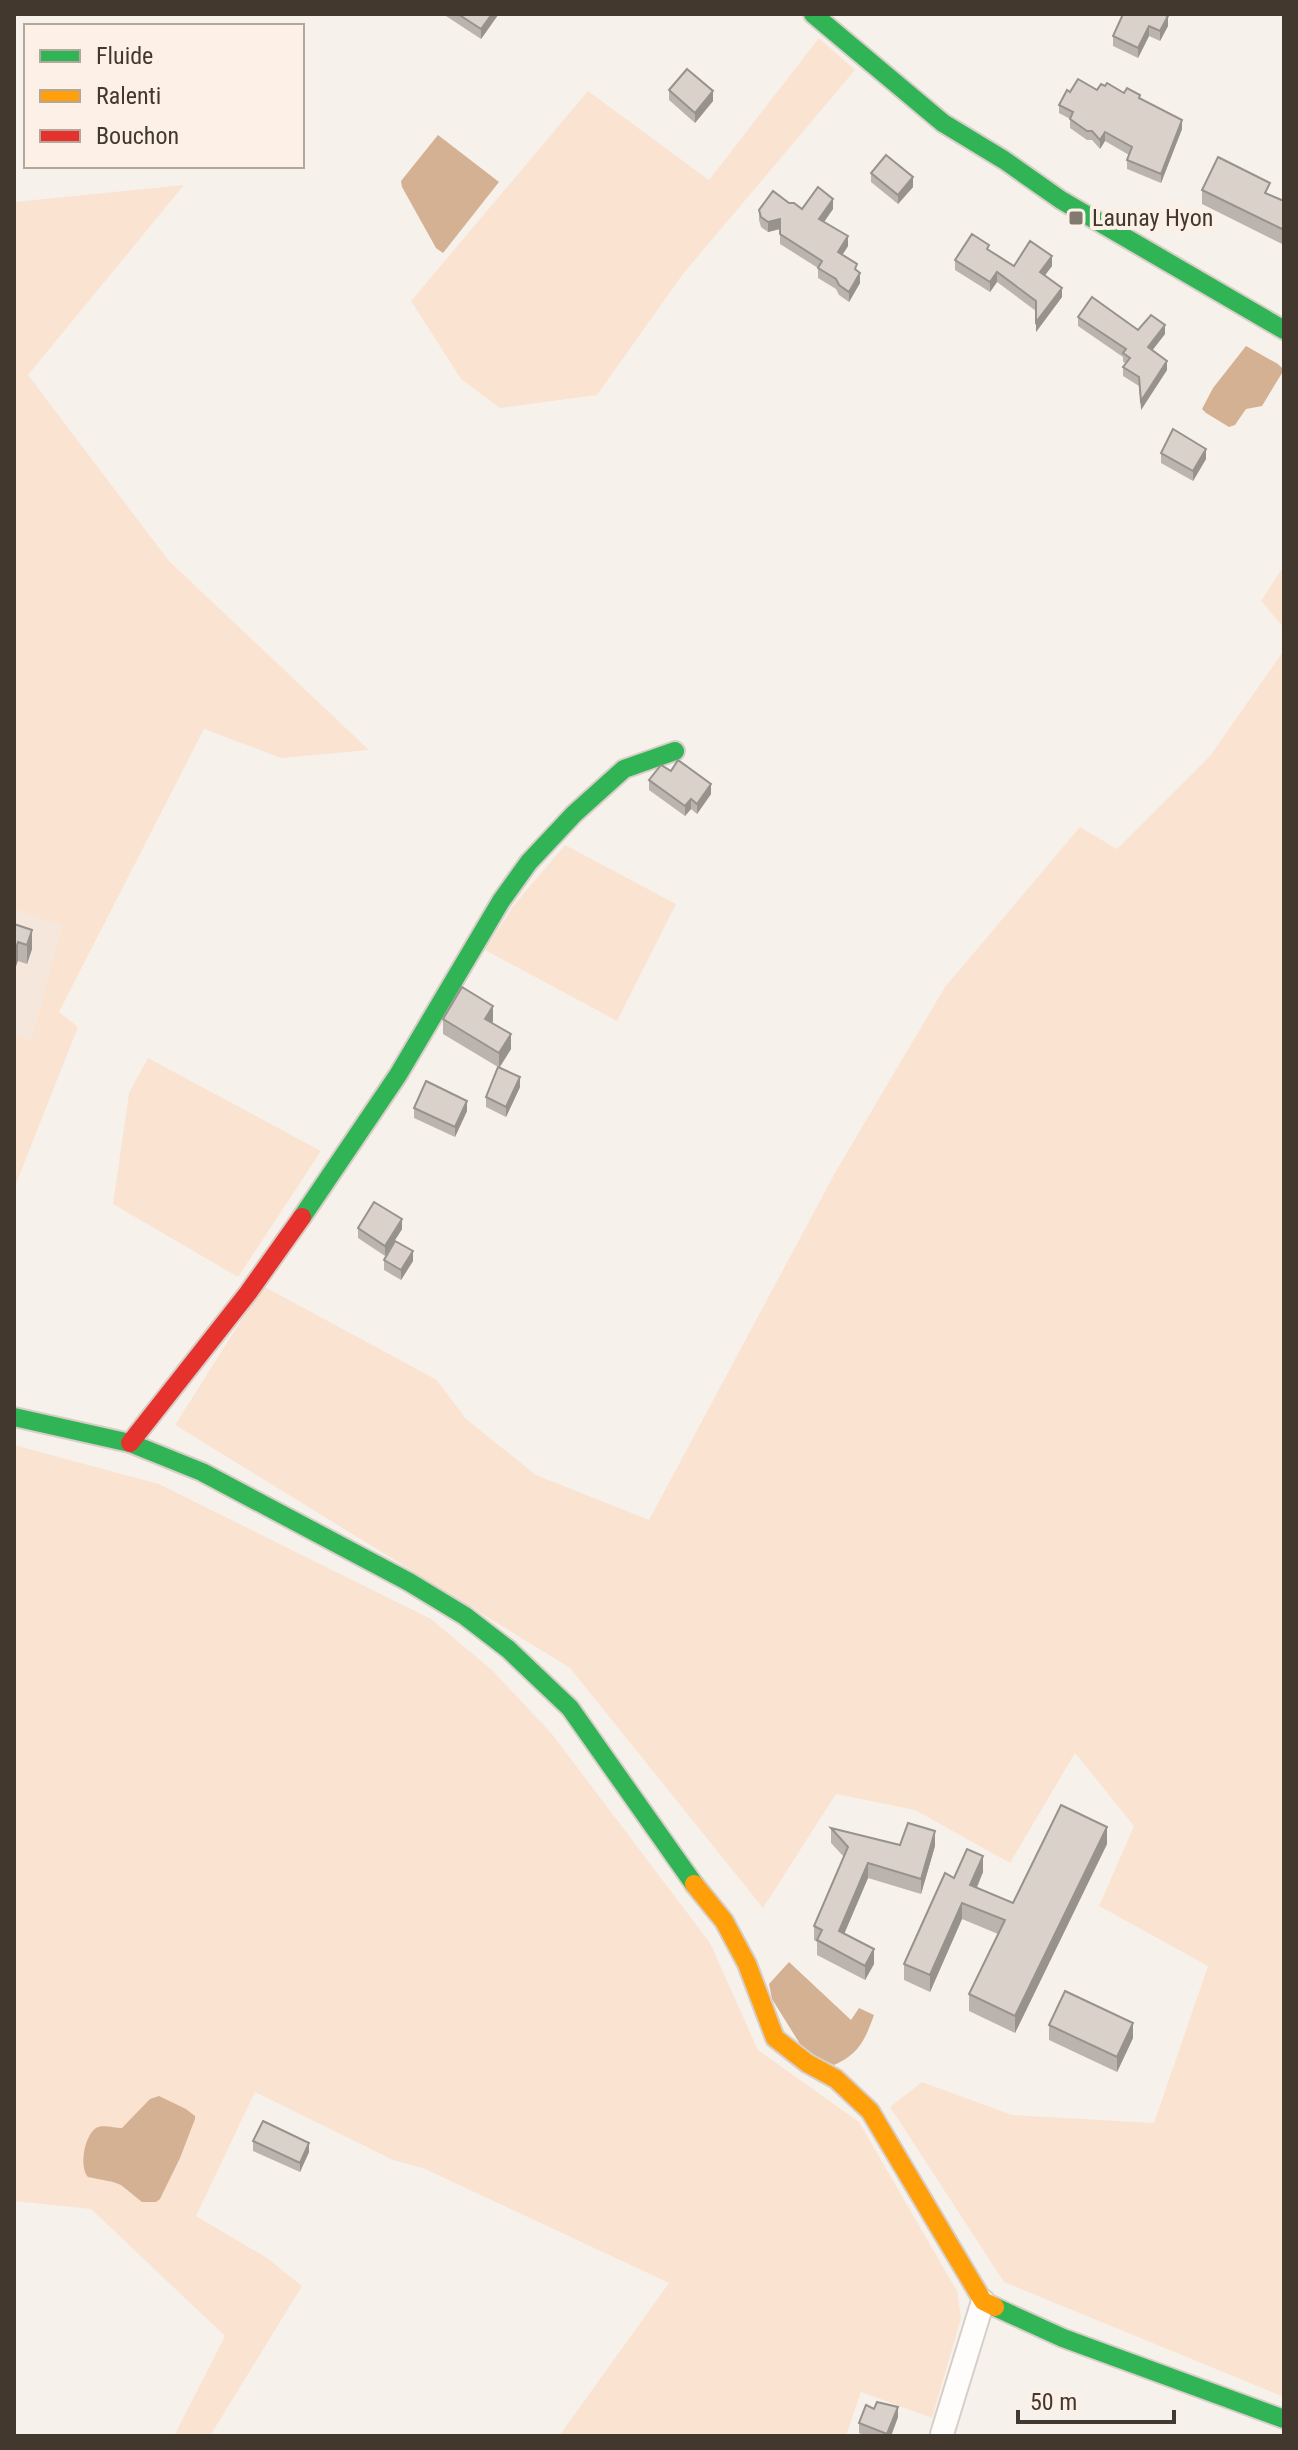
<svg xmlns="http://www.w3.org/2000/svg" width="1298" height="2450" font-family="'Roboto Condensed',sans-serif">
	<rect width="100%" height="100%" fill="#f7f1ec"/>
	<polygon fill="#f5e7db" points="14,909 64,926 31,1040 14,1034"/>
	<g fill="#fae4d1">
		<polygon points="819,38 855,70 683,274 597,395 500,408 461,379 411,301 588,91 709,180"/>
		<polygon points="184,185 28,375 169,561 369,750 281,758 204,729 59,1012 78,1027 14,1189 14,1034 31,1040 63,926 14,909 14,202"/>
		<polygon points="1284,566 1284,628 1261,601"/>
		<polygon points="1284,650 1284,2397 1004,2282 890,2107 922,2082 1012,2115 1154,2123 1208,1966 1099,1906 1134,1826 1075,1753 1010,1863 915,1810 836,1794 763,1908 570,1668 175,1425 263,1286 437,1380 466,1419 536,1475 649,1520 836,1171 945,987 1080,827 1117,849 1210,756"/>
		<polygon points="565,845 676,904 617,1021 485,950 513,906"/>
		<polygon points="148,1058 321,1151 238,1277 113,1204 129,1093"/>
		<polygon points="14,1445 159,1484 431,1619 492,1670 552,1734 710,1943 758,2050 859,2122 957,2291 961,2318 932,2418 861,2392 846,2436 559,2436 669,2283 425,2169 393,2160 255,2092 196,2216 267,2258 302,2286 210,2436 174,2436 225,2336 91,2209 14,2201"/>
	</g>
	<g fill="#d4b192">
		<polygon points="438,135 499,182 443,253 436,248 402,187 401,181"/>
		<polygon points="1246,346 1278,364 1282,368 1282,373 1262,406 1246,409 1235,425 1229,427 1206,413 1202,409 1213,388"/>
		<path d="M789 1962 851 2020 859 2008 874 2015C865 2040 859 2054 834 2065L805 2052 772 1999 769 1984Z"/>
		<path d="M159 2096 186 2109 195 2116V2119L180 2158 160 2199 156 2202H142L121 2185 113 2182 88 2177C79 2167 84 2136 96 2128 101 2124 115 2128 122 2128L150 2099Z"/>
	</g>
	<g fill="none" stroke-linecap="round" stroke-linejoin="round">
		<defs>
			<polyline id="street" points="942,2434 983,2301"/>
			<g id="fast">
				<polyline points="813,14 943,123 1004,160 1061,200 1284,330"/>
				<polyline points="302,1217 398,1075 501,901 529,862 574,814 624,769 675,751"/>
				<polyline points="14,1417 130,1443 202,1472 409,1582 465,1616 508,1649 570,1708 694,1884"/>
				<polyline points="995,2307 1063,2338 1284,2419"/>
			</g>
			<polyline id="slow" points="694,1884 724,1921 747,1964 775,2038 807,2063 836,2079 870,2111 983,2301 995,2307"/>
			<polyline id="jam" points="130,1443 248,1293 302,1217"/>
		</defs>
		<use href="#street" stroke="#d7cec8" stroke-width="26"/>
		<use href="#fast" stroke="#d7cec8" stroke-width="22"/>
		<use href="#slow" stroke="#d7cec8" stroke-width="22"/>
		<use href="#jam" stroke="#d7cec8" stroke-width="22"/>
		<use href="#street" stroke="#fefdfc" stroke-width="22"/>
		<use href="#fast" stroke="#30b455" stroke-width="18"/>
		<use href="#slow" stroke="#ff9f0a" stroke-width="18"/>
		<use href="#jam" stroke="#e5322d" stroke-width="18"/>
	</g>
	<g fill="#bbb4ae">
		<polygon points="446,14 498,14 498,15 481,39 446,16"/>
		<polygon points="1123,14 1168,26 1160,41 1149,36 1138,58 1113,46 1113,36"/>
		<polygon points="1105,86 1140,98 1182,129 1161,183 1127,169 1127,160 1129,155 1105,141 1100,149 1092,140 1087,140 1070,128 1070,119 1059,113 1059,105 1070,92 1097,90"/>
		<polygon points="669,90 713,101 695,123 669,100"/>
		<polygon points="871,173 913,187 898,204 871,182"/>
		<polygon points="1202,190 1284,201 1284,245 1202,204"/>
		<polygon points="789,203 802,209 833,209 824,222 848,246 842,255 857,271 860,283 849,302 839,295 836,289 818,278 818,268 780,244 780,229 768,232 761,227 759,220 759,210"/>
		<polygon points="989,250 1014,266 1052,266 1045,275 1062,297 1036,332 1036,311 997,282 990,292 955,270 955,260"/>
		<polygon points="1078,317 1138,330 1165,334 1152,350 1167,370 1141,410 1139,386 1123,376 1123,367 1126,363 1123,362 1123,357 1078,326"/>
		<polygon points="1161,453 1206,459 1193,481 1161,463"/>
		<polygon points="649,780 711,794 697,814 691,809 685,816 649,790"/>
		<polygon points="14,924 32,949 27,964 18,961"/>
		<polygon points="443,1019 493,1021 492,1023 511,1049 500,1067 520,1087 506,1117 486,1107 486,1097 498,1067 443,1034"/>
		<polygon points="414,1108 467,1111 455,1137 414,1118"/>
		<polygon points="358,1228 402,1229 385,1256 358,1238"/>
		<polygon points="384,1260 413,1261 401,1280 384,1270"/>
		<polygon points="831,1828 900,1845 935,1846 921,1894 868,1878 844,1934 874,1964 865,1980 817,1955 817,1942 814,1940 814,1926 844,1857 831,1843"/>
		<polygon points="1107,1844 1015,2033 969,2011 969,1994 998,1934 962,1919 930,1992 904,1980 904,1964 954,1878 983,1872 977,1888 1013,1903"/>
		<polygon points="1049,2025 1133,2038 1117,2072 1049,2040"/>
		<polygon points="253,2141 309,2152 300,2172 253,2151"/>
		<polygon points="874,2409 898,2417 891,2436 867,2436 859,2433 859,2423"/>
	</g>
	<g fill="#98928d">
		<polygon points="492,14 498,15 481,39 481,29"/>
		<polygon points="1168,16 1168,26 1160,41 1160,31"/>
		<polygon points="1149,26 1149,36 1138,58 1138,48"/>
		<polygon points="713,91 713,101 695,123 695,113"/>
		<polygon points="1182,120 1182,129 1161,183 1161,174"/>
		<polygon points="1105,132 1105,141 1100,149 1100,140"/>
		<polygon points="913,177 913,187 898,204 898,195"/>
		<polygon points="833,199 833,209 819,229 819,219"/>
		<polygon points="780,219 780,229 768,232 768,222"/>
		<polygon points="848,236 848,246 838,262 838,252"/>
		<polygon points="1052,256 1052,266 1040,282 1040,272"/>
		<polygon points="997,272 997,282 990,292 990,282"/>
		<polygon points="860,273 860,283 849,302 849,292"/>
		<polygon points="1062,288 1062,297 1036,332 1036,322"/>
		<polygon points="1165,325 1165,334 1148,356 1148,347"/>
		<polygon points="1167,361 1167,370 1141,410 1141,401"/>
		<polygon points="1206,449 1206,459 1193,481 1193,471"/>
		<polygon points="711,784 711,794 697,814 697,804"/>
		<polygon points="691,799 691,809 685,816 685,806"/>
		<polygon points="32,930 32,949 27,964 27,945"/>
		<polygon points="18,942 18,961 14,972 14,954"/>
		<polygon points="493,1006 493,1021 485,1034 485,1019"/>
		<polygon points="511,1034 511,1049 499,1068 499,1053"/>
		<polygon points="520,1077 520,1087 506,1117 506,1107"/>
		<polygon points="467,1101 467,1111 455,1137 455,1127"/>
		<polygon points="402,1219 402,1229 385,1256 385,1246"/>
		<polygon points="413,1251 413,1261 401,1280 401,1270"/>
		<polygon points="1107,1827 1107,1844 1015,2033 1015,2016"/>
		<polygon points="935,1831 935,1846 921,1894 921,1879"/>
		<polygon points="983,1856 983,1872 970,1902 970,1885"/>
		<polygon points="868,1863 868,1878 839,1946 839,1931"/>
		<polygon points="962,1903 962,1919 930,1992 930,1975"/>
		<polygon points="874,1949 874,1964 865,1980 865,1966"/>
		<polygon points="1133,2023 1133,2038 1117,2072 1117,2057"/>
		<polygon points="309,2143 309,2152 300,2172 300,2163"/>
		<polygon points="898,2407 898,2417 891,2436 887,2436"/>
	</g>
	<g fill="#d9d1ca" stroke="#98928d" stroke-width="2">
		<polygon points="458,14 492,14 481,29"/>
		<polygon points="1123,14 1162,14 1168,16 1160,31 1149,26 1138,48 1113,36"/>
		<polygon points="687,69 713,91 695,113 669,90"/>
		<polygon points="1078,79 1097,90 1101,84 1105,86 1107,83 1124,93 1127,88 1140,95 1139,98 1182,120 1161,174 1127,160 1132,147 1105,132 1100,140 1092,131 1087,131 1070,119 1073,112 1059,105 1067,90 1070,92"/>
		<polygon points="886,155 913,177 898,195 871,173"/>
		<polygon points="1218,157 1270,183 1265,193 1284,201 1284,230 1202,190"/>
		<polygon points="818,187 833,199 819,219 848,236 838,252 857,264 855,269 860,273 849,292 839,285 836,279 818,268 822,261 780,234 780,219 768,222 761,217 759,210 773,191 789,203 794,203 802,209"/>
		<polygon points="972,234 989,245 987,249 1014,266 1030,241 1052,256 1040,272 1062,288 1036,322 1036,301 997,272 990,282 955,260"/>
		<polygon points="1092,297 1138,330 1151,315 1165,325 1148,347 1167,361 1141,401 1139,377 1123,367 1130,358 1123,353 1126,349 1078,317"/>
		<polygon points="1173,429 1206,449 1193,471 1161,453"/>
		<polygon points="678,760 711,784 697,804 691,799 685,806 649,780 661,765 671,771"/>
		<polygon points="14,924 32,930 27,945 18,942 14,954"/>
		<polygon points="462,987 493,1006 485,1019 511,1034 499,1053 443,1019"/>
		<polygon points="498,1067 520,1077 506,1107 486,1097"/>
		<polygon points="426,1081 467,1101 455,1127 414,1108"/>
		<polygon points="374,1202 402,1219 385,1246 358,1228"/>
		<polygon points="395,1241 413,1251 401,1270 384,1260"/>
		<polygon points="1061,1805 1107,1827 1015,2016 969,1994 1005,1920 962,1903 930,1975 904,1964 945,1873 954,1878 967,1849 983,1856 970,1885 1013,1903"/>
		<polygon points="908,1823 935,1831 921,1879 868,1863 839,1931 874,1949 865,1966 817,1940 822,1930 814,1926 848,1847 831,1828 900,1845"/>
		<polygon points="1065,1991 1133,2023 1117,2057 1049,2025"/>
		<polygon points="263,2121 309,2143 300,2163 253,2141"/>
		<polygon points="877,2402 898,2407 887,2434 859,2423 866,2405 874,2409"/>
	</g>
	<rect fill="#827970" stroke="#fcf0e7" stroke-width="3" x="1068" y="210" width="16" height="16" rx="4"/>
	<g text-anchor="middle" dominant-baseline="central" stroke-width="8" stroke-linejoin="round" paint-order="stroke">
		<g font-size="24" fill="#43382e" stroke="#fcf0e7" text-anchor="start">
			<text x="1092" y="218">Launay Hyon</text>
		</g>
	</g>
	<rect width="1298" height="2450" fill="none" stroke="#43382e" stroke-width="32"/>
	<rect x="24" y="24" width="280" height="144" fill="#fcf0e7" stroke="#b2a69d" stroke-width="2"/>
	<rect x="40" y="50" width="40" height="12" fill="#30b455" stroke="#b2a69d" stroke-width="2"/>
	<text x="96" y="64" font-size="24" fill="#43382e">Fluide</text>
	<rect x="40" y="90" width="40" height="12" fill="#ff9f0a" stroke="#b2a69d" stroke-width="2"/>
	<text x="96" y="104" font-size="24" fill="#43382e">Ralenti</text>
	<rect x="40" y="130" width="40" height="12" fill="#e5322d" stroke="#b2a69d" stroke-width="2"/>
	<text x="96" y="144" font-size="24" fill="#43382e">Bouchon</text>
	<path d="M1018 2410v12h156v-12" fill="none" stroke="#43382e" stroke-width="4"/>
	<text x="1030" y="2410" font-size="24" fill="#43382e" stroke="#fcf0e7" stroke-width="6" paint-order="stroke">50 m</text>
</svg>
